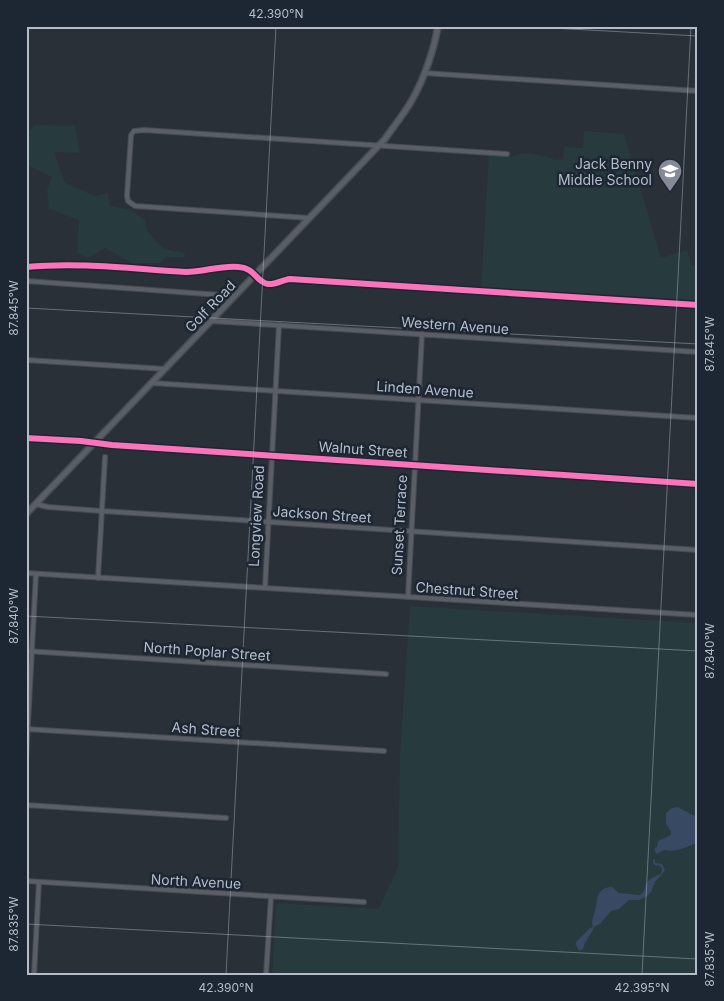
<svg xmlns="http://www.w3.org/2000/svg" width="724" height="1001" font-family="Inter,sans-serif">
	<rect width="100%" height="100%" fill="#2a3038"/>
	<g fill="#273a3e">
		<polygon points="35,125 75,126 80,153 54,152 65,183 95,196 108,193 110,206 131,210 145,220 147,231 164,249 185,253 184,257 166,257 160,263 132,263 105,248 88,258 77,253 79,220 49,209 47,190 52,177 26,164 26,133"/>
		<polygon points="584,131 624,134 661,258 687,250 692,266 698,264 698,304 481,289 489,155 514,156 522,153 530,153 548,157 555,160 563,159 564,147 583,148"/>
		<polygon points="410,606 698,623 698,975 272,975 276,903 379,909 398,867 400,754"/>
	</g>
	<g fill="#384963">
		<path d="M678 807 692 815 698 816V842C688 847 674 853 664 850L657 854 656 853 654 849 657 847 658 841 671 835V832L666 824V813L672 808Z"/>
		<path d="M655 859V863L662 864 665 870 663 873 655 882 651 892 647 896 639 900H629L619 909 611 911 601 923 594 927C591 935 585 941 583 949L579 951 576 945V942L590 928 593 927C591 921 593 917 595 911 598 900 595 888 612 887L619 893 640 895C645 891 644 889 646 884 649 879 655 876 661 874L662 868 660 866C655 865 653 866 653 860Z"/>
	</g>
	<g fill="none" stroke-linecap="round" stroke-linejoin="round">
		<defs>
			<g id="minor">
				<polyline points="424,73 698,91"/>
				<polyline points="309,218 135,206 128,201 127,196 131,135 134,131 144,130 507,154"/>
				<polyline points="26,281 235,296"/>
				<polyline points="211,321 698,352"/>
				<polyline points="26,360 165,369"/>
				<polyline points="152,383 698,418"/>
				<polyline points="26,438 81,441 112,445 698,484"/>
				<polyline points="36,504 48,507 102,511 698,550"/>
				<polyline points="26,573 698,615"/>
				<polyline points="98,578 105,457"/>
				<polyline points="265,588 279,325"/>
				<polyline points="408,597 422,334"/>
				<polyline points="26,651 386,674"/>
				<polyline points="26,729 384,751"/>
				<polyline points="26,760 36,574"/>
				<polyline points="26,805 226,818"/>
				<polyline points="26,881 364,902"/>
				<polyline points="34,975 39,882"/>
				<polyline points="266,975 271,897"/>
			</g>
			<path id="tertiary" d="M26 514 385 139C394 126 404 114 412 100 424 79 434 50 438 26"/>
		</defs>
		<use href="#minor" stroke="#484c53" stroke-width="6"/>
		<use href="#tertiary" stroke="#484c53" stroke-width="8"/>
		<use href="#minor" stroke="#5a5e66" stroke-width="4"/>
		<use href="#tertiary" stroke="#5a5e66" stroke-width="5"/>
		<defs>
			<g id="cycleway">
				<path d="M26 267C80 262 133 269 186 272 204 272 221 265 239 267 255 268 256 282 268 284 275 285 282 280 290 279L698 305"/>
				<polyline points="26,438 81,441 112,445 698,484"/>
			</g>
		</defs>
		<use href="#cycleway" stroke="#1d2633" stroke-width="9"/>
		<use href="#cycleway" stroke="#fb73b8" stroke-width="6"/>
	</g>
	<path fill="none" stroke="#b4bcc9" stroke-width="1" stroke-opacity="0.45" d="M515 26 698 36M26 308 698 344M26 616 698 651M26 924 698 959M226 975 276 26M642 975 691 26"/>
	<defs>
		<symbol id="school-pin" viewBox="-11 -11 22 30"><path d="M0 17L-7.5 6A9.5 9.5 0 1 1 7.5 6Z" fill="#848b96" stroke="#1d2633"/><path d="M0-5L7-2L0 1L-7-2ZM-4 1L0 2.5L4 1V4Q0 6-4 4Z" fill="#fff"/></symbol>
	</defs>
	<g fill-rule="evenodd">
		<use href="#school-pin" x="656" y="157" width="28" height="38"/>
	</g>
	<g text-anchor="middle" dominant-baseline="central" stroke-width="5" stroke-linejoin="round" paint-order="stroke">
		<g font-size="14" fill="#b4bcc9" stroke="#1d2633" text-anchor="end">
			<text x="652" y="163">Jack Benny<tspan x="652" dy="16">Middle School</tspan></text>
		</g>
		<g font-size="14" fill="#b4bcc9" stroke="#1d2633">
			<text transform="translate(210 306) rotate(-46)">Golf Road</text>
			<text transform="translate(455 325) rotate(4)">Western Avenue</text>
			<text transform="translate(425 389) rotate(4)">Linden Avenue</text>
			<text transform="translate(363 449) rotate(4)">Walnut Street</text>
			<text transform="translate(322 514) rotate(4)">Jackson Street</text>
			<text transform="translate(256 516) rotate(-87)">Longview Road</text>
			<text transform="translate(399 525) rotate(-87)">Sunset Terrace</text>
			<text transform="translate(467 590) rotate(4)">Chestnut Street</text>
			<text transform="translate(207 651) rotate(4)">North Poplar Street</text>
			<text transform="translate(206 729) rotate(4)">Ash Street</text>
			<text transform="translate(196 881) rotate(3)">North Avenue</text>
		</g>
	</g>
	<rect width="724" height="1001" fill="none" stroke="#1d2633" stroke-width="55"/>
	<rect x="28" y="28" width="668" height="946" fill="none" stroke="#b4bcc9" stroke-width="2"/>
	<g font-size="12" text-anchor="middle" fill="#b4bcc9">
		<text x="276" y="18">42.390°N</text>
		<text transform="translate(14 308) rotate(-90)" y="4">87.845°W</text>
		<text transform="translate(710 344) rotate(-90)" y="4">87.845°W</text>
		<text transform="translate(14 616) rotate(-90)" y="4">87.840°W</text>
		<text transform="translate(710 651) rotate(-90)" y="4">87.840°W</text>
		<text transform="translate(14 924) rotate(-90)" y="4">87.835°W</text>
		<text transform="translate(710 959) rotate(-90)" y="4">87.835°W</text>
		<text x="226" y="992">42.390°N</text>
		<text x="642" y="992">42.395°N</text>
	</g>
</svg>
